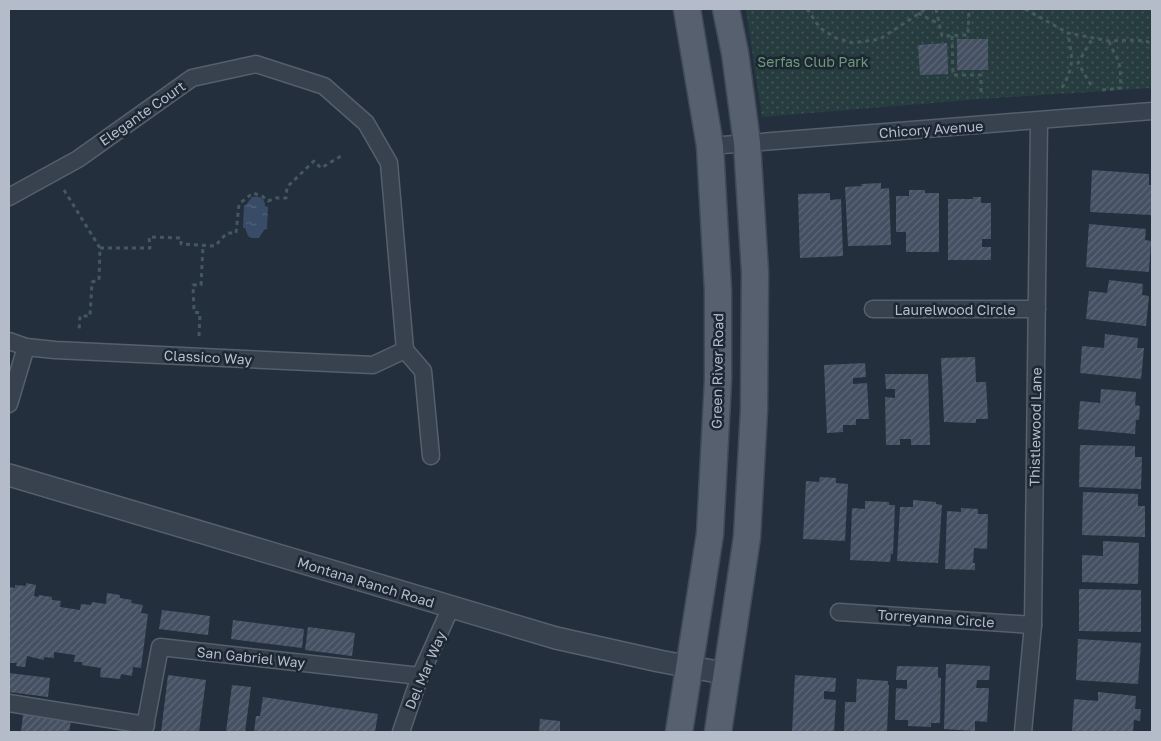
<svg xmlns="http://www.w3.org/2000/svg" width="1161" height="741" font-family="'Golos Text',sans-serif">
	<defs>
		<pattern id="park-dots" width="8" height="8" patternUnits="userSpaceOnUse" patternTransform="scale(1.25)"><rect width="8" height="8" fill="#263c3f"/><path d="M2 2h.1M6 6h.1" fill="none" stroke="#435659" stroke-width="1.8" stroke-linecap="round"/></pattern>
		<pattern id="water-ripples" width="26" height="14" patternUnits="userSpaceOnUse" patternTransform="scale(1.25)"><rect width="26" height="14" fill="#394c67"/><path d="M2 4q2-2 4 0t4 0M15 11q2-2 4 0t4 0" fill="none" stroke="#53647b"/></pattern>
		<pattern id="building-hatch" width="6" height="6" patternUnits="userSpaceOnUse" patternTransform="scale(1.25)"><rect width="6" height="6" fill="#455162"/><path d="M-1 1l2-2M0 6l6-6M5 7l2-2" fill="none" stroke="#5d6877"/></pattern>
	</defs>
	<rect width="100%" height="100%" fill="#242f3e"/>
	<polygon fill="url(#park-dots)" points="746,9 1152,9 1152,88 981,99 762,117"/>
	<path fill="url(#water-ripples)" d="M252 197C260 195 265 199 265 206L268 207 267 229 264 230 259 238H251L248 236 245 228H243L244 205H246Z"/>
	<g fill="url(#building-hatch)">
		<rect x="957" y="39" width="31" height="31"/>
		<polygon points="947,43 948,74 920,75 918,45"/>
		<polygon points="1092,170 1149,174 1149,185 1152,185 1152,215 1090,212"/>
		<polygon points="881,183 881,189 889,188 891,245 848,246 845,187 862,186 861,184"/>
		<polygon points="909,190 925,190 925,193 939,193 939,252 906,252 906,232 896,232 896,196 909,196"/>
		<polygon points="830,193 830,200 841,199 843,256 800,258 798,194"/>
		<polygon points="973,197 981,197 981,203 991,203 991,239 982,239 982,247 991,247 991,260 948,260 948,199 973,199"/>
		<polygon points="1089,224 1146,229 1145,240 1151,241 1149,272 1086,267"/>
		<polygon points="1109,280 1143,284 1142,295 1149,296 1146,326 1086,319 1089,291 1107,293"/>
		<polygon points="1105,334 1138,338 1137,348 1144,348 1141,379 1080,373 1082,346 1104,348"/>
		<polygon points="975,357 976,382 986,382 988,419 976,419 976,423 944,422 941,358"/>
		<polygon points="865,363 866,377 853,378 853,384 867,383 869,419 856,419 856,425 843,425 843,432 827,433 824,365"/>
		<polygon points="885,374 928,374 930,445 911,445 911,439 900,439 900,445 886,445 885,397 895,398 895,389 886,389"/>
		<polygon points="1101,389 1136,392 1135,405 1140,406 1139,420 1136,420 1135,434 1078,429 1080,401 1100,403"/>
		<polygon points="1080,445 1135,446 1135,457 1142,457 1141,489 1079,487"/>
		<polygon points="820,477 836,478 836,483 848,484 845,541 803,539 806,481 819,482"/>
		<polygon points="1083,492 1138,494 1138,506 1145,506 1145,537 1082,535"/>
		<polygon points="913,500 936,502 936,504 942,505 938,563 897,561 900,507 913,507"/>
		<polygon points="865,501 889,502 889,505 895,505 893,554 891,554 890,562 850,560 852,508 865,509"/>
		<polygon points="961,508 978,509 978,514 988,514 987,549 974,548 973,563 975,563 975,570 945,569 947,511 961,512"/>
		<polygon points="1103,541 1139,543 1138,584 1082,582 1082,555 1103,556"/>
		<polygon points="26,583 36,585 34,596 38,597 39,595 52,597 52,600 61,601 60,607 80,610 81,604 91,605 92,602 106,604 107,593 120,595 120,598 132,600 131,603 143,605 141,613 148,614 141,668 133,667 132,676 121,674 120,679 100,677 101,668 82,665 82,662 74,662 75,655 54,652 54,658 44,657 44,660 27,656 25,667 16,666 17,663 9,663 9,587 15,588 15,585 26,586"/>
		<polygon points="1079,589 1141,590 1141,632 1079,631"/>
		<polygon points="162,610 210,616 208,635 159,629"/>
		<polygon points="233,620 304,629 302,648 231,639"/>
		<polygon points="308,627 355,633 352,656 305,650"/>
		<polygon points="1078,639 1141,643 1138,684 1076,680"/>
		<polygon points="946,664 990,666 989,680 977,680 976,688 989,688 987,722 975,721 975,731 944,729"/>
		<polygon points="897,666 938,667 938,677 941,678 940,723 931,723 931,727 908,726 908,720 895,720 896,688 907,689 907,680 896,680"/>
		<polygon points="9,673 50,678 48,697 9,692"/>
		<polygon points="168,675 206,680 199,732 161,732"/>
		<polygon points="795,675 836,678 835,692 824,691 824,699 836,700 834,732 792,732"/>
		<polygon points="857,679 888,681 888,685 889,685 887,732 844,732 845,702 856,702"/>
		<polygon points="232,685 251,687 245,732 226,732"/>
		<polygon points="1098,692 1136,696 1135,709 1141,709 1140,721 1134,720 1133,732 1072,732 1074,699 1098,701"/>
		<polygon points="263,697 378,714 375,732 254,732 256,716 260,716"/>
		<polygon points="23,714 71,721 69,732 21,732"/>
		<polygon points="540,719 560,721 560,732 539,732"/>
	</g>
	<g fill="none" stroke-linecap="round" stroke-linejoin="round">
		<defs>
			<g id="minor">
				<polyline points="710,146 1152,111"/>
				<polyline points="9,197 78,159 192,78 256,64 324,86 366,123 389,163 405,350"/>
				<polyline points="873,309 1037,309"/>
				<polyline points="9,341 26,347 55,350 373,365 405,350"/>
				<polyline points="405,350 423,371 431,456"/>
				<polyline points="9,404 26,347"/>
				<polyline points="839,612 1033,625"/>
				<polyline points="9,703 146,725"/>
				<polyline points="144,732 160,647 420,676"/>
				<polyline points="401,732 420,676 451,607"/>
				<polyline points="1023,732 1033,625 1039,121"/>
			</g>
			<polyline id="tertiary" points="9,475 556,638 659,661 728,674"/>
			<g id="primary">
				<polyline points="679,732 710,534 718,380 718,291 710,146 687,9"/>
				<polyline points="718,732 747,537 754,410 755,272 747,143 735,53 726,9"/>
			</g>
		</defs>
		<use href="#minor" stroke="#565f6c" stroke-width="19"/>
		<use href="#tertiary" stroke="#565f6c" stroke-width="24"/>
		<use href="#primary" stroke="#414a57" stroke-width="29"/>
		<g stroke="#44595c" stroke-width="3" stroke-dasharray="4 4" stroke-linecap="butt">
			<polyline points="807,9 820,28 836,38 853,43 880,39 926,9"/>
			<polyline points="936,9 942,36 968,35 969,9"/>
			<polyline points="1025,9 1068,33 1109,41 1130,40 1146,41 1152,44"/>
			<polyline points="918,13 939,24"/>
			<polyline points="952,36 953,75 981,75 981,95"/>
			<polyline points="1091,85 1078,63 1092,39"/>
			<path d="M1062 88C1075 65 1072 58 1068 33"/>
			<path d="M1102 90 1121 88C1120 80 1121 71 1119 63 1117 55 1111 49 1109 41"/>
			<polyline points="64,190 100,248 99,280 92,282 90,316 80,316 79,331"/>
			<polyline points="100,248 150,248 149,237 181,238 181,244 215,246 227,233 236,233 239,204 253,193 262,196 268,201 276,198 286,198 287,187 314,161 321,168 341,156"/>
			<polyline points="199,336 200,313 194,312 193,285 201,285 203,245"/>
		</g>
		<use href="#minor" stroke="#38414e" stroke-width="16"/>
		<use href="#tertiary" stroke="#38414e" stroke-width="21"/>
		<use href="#primary" stroke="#56606e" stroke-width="26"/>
	</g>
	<g text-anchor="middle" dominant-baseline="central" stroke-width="5" stroke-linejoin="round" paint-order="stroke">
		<g font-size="14" fill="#6b9a76" stroke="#1d2633">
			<text x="813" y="61">Serfas Club Park</text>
		</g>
		<g font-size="14" fill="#b4bcc9" stroke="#1d2633">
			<text transform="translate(142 113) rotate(-35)">Elegante Court</text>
			<text transform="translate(931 129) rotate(-4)">Chicory Avenue</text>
			<text x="955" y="309">Laurelwood Circle</text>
			<text transform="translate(208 357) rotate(3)">Classico Way</text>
			<text transform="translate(717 371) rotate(-89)">Green River Road</text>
			<text transform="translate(1035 427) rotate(-89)">Thistlewood Lane</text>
			<text transform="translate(366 582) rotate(17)">Montana Ranch Road</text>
			<text transform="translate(936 618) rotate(4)">Torreyanna Circle</text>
			<text transform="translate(251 657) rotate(6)">San Gabriel Way</text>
			<text transform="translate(425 670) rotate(-67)">Del Mar Way</text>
		</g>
	</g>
	<rect width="1161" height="741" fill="none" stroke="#b4bcc9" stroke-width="20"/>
</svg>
